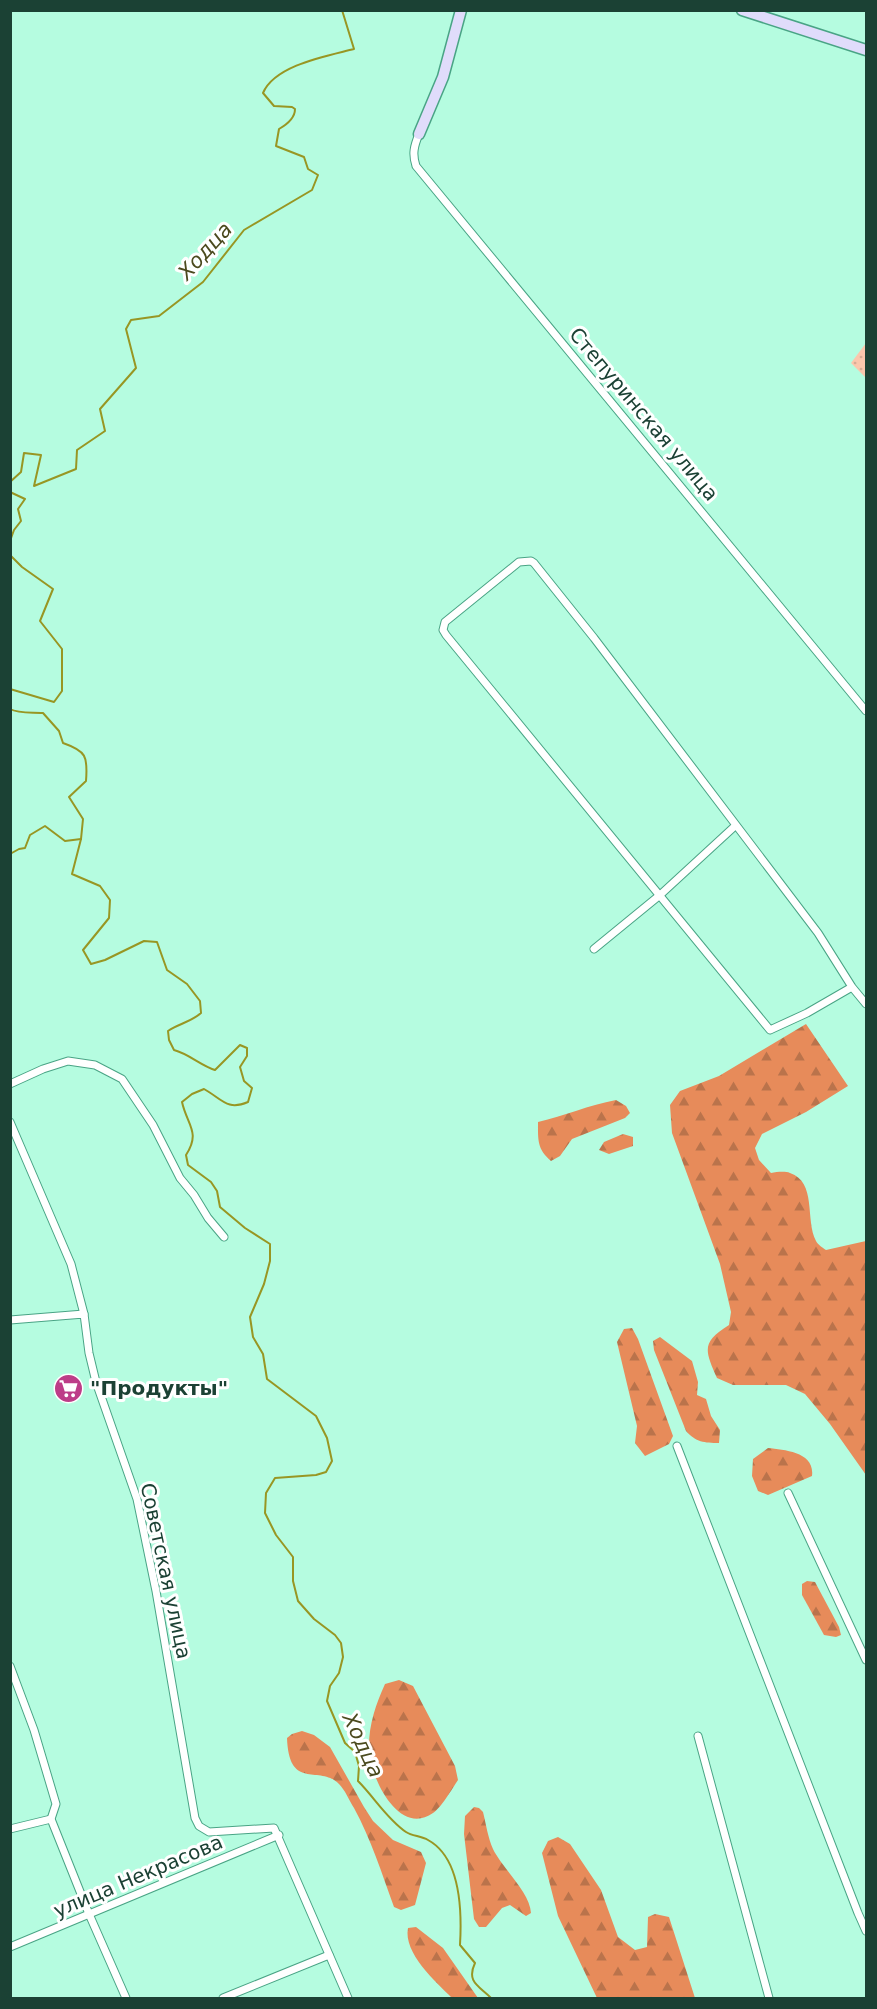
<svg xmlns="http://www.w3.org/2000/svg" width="877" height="2009" font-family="'DejaVu Sans',sans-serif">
	<defs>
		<pattern id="forest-firs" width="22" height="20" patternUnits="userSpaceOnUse" patternTransform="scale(1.5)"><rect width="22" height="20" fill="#e78b5a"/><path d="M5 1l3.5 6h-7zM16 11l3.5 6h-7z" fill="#ba734b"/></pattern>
		<pattern id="garden-dots" width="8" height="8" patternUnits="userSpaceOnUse" patternTransform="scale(1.5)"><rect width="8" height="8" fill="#fbc7ad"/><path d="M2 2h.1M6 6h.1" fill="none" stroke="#d7ac95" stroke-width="1.8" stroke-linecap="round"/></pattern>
	</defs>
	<rect width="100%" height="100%" fill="#b5fce0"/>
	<g fill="url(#forest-firs)">
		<path d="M806 1024 848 1086 806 1112 762 1134 755 1148 759 1160 771 1173C777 1172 785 1171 790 1173 817 1182 805 1220 816 1241 818 1245 823 1248 826 1250L866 1241V1475L830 1424 805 1394 786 1385H733L717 1378C704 1349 702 1342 729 1325L731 1312 720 1264 672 1133 670 1105 680 1091 719 1076Z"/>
		<path d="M616 1100 626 1106 630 1113 625 1118 572 1139 560 1156 551 1161C537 1149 538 1140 538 1122 564 1116 589 1105 616 1100Z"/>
		<polygon points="623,1134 633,1137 633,1146 609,1154 599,1150 604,1142"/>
		<polygon points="632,1328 638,1339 673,1436 669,1444 645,1456 635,1443 637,1426 617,1342 624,1329"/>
		<path d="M660 1337 692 1361 698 1382 697 1395 706 1399 711 1416 720 1430 719 1443C704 1443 696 1442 686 1431L654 1350 653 1341Z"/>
		<path d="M768 1448C785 1450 815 1452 812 1476L768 1495 758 1491 752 1476 753 1459Z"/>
		<polygon points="807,1581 815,1582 839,1627 841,1635 836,1637 824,1635 802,1595 802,1584"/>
		<path d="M399 1680 413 1686 455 1766 458 1780C452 1789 441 1808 433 1813 398 1838 368 1774 369 1746 369 1724 376 1704 385 1684Z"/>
		<path d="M302 1731 314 1735 330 1747 364 1807 373 1821 393 1840 421 1852 426 1863 415 1905 401 1910 394 1907C382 1874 371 1839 354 1808 349 1800 345 1790 339 1784 320 1764 289 1792 287 1738L292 1734Z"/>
		<path d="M474 1807 479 1808 483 1812C486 1824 488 1838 493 1849 502 1868 530 1892 531 1913L526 1916 510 1905 502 1908 486 1927H479L474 1919 464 1834 465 1816Z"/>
		<polygon points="558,1837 570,1844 601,1890 618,1937 635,1950 647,1947 648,1917 655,1914 669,1917 695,1998 597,1998 558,1916 542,1853 548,1841"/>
		<path d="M416 1927 443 1948 478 1998H452C436 1982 403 1953 408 1928Z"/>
	</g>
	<polygon fill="url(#garden-dots)" points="866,343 866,378 851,363"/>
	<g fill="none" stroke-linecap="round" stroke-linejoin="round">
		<g stroke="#989623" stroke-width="2">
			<path d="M10 482 21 472 24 453 41 455 34 486 76 469 77 450 105 431 100 409 136 368 126 329 131 320 159 316 203 282 244 230 312 190 318 175 308 169 304 157 276 146 279 129C286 125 295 119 295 109L292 107 274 106 263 93C275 65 327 56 354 49L342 10"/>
			<polyline points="10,492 25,499 18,509 21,521 14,530 10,541"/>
			<polyline points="10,555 22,567 53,589 40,621 62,649 62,691 54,702 10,689"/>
			<path d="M10 709C19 714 33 712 43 713L59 731 63 743C86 751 88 756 86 781L69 797 83 819 81 839 72 874 100 886 110 900 109 918 83 950 91 964 105 960 144 941 157 942 167 970 187 984 200 1001 201 1013C191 1022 178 1024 168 1031L169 1040 174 1050C189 1054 200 1065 215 1070L240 1045 247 1048V1056L240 1067 244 1081 252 1088 248 1102C227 1111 222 1099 204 1089L192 1094 182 1102C187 1125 201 1132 186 1155L188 1165 211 1182 217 1191 220 1207 245 1228 270 1244V1261L264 1284 250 1317 253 1337 263 1354 267 1379 316 1416 327 1438 332 1461 326 1472 316 1475 275 1478 266 1493 265 1513 276 1535 293 1557V1581L298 1601 314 1619 335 1635 341 1643 343 1657 339 1673 330 1686 327 1701 345 1743 355 1752 359 1766 358 1781C374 1797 387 1819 406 1832 412 1836 421 1836 428 1840 461 1858 462 1911 460 1945L475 1963C466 1982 479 1986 491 1998"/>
			<polyline points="10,854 19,849 25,848 30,835 45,826 65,841 81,839"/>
		</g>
		<defs>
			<g id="street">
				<path d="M419 134C414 146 412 154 416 166L866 711"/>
				<polyline points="594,949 660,895 735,826"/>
				<polyline points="852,987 807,1013 770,1030 446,635 443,630 445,622 519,562 531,561 534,563 594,638 818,933 852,987 866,1004"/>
				<polyline points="10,1084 43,1069 68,1061 95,1065 122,1079 153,1125 180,1178 194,1195 208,1218 224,1237"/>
				<polyline points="10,1122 71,1264 84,1314"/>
				<polyline points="10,1320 84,1314 89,1353 96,1382 137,1499 156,1591 195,1818 199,1826 209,1832 274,1828 348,1998"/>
				<polyline points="677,1446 858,1913 866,1931"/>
				<polyline points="788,1493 866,1660"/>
				<polyline points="10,1666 34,1730 56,1804 51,1819 89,1914 126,1998"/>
				<polyline points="698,1736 769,1998"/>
				<polyline points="10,1829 51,1819"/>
				<polyline points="10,1947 279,1835"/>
				<polyline points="223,1998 329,1955"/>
			</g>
			<g id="secondary">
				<polyline points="742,10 866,50"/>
				<polyline points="419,134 443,77 461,10"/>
			</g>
		</defs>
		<use href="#street" stroke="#49a485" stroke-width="9"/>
		<use href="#secondary" stroke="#49a485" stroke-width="13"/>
		<use href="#street" stroke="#fff" stroke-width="7"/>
		<use href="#secondary" stroke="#e0dcfb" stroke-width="10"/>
	</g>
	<defs>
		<symbol id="supermarket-disc" viewBox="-11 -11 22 22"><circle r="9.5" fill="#bd3d88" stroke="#fff"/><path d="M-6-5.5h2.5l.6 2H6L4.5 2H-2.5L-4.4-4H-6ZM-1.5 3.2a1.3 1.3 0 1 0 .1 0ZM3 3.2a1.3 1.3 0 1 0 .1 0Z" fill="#fff"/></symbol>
	</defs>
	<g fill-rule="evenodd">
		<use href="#supermarket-disc" x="52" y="1372" width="33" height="33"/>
	</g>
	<g text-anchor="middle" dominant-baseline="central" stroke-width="6" stroke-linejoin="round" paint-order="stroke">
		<g font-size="20" fill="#1b4134" stroke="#fff">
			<text transform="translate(644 414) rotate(50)">Степуринская улица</text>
			<text transform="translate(166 1571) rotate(78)">Советская улица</text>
			<text transform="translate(138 1876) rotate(-23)">улица Некрасова</text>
		</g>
		<g font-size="20" font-weight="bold" fill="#1b4134" stroke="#fff" text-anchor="start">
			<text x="90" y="1388">"Продукты"</text>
		</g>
		<g font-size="21" font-style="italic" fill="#4b4a1e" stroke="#fff">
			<text transform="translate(205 251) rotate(-48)">Ходца</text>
			<text transform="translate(363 1745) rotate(65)">Ходца</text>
		</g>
	</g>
	<rect width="877" height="2009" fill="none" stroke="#1b4134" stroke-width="24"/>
</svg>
